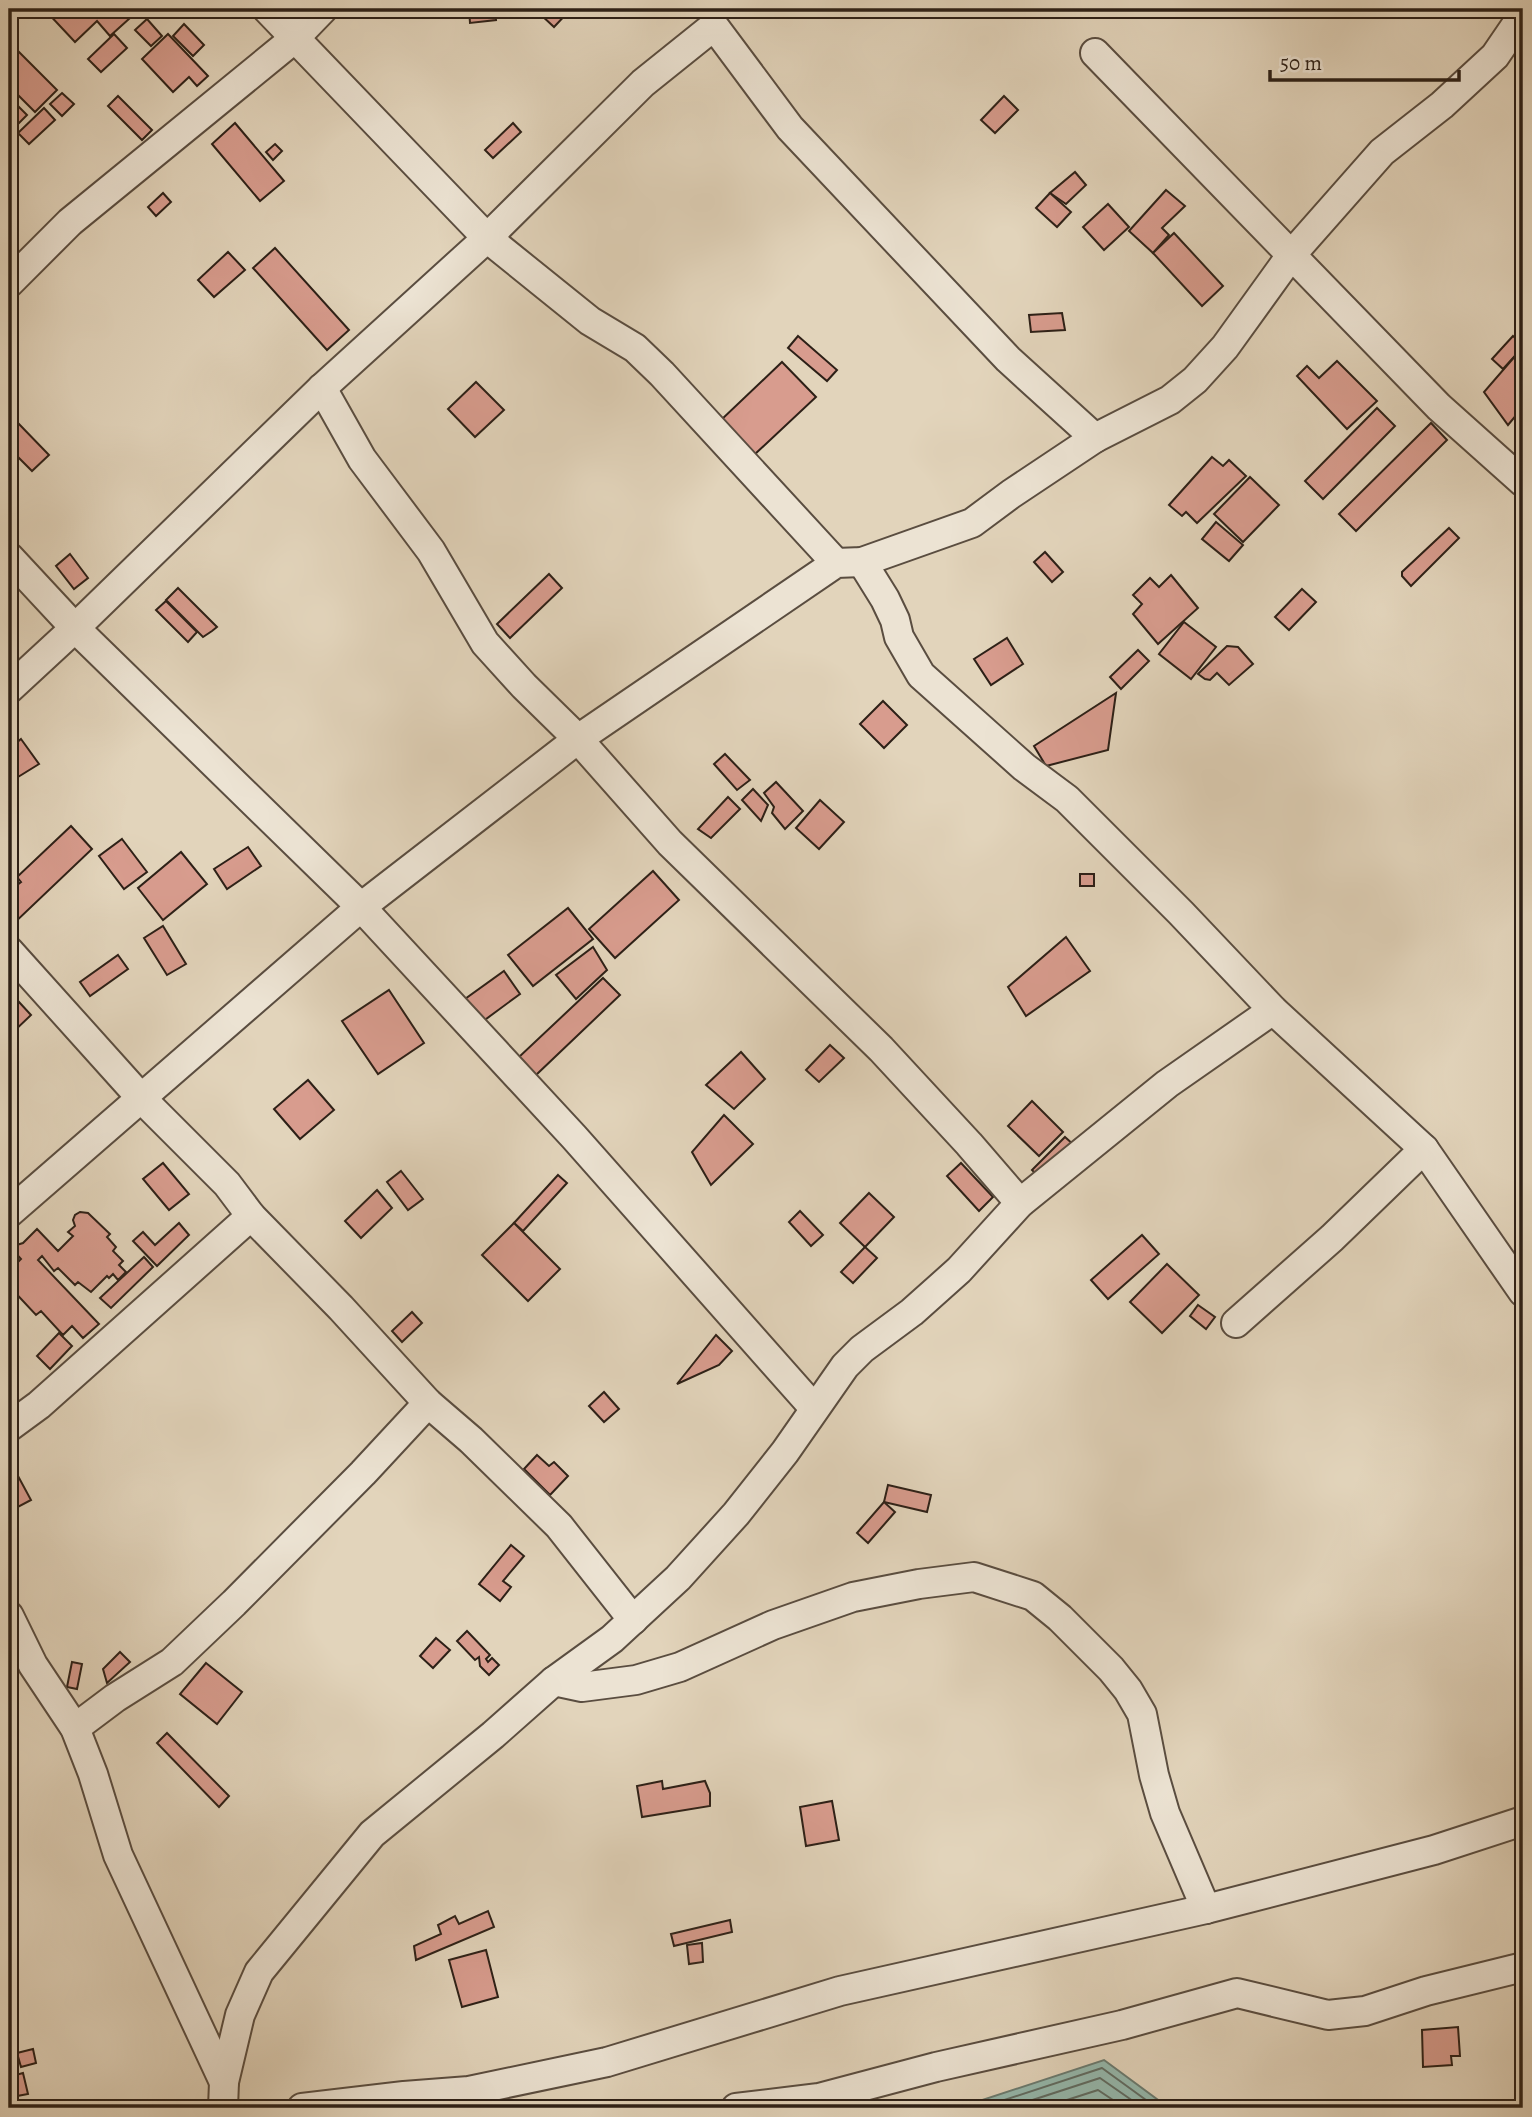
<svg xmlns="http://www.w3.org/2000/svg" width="1532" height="2117" font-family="Alegreya,serif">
	<rect width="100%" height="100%" fill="#e2d4bb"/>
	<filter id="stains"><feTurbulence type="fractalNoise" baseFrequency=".00286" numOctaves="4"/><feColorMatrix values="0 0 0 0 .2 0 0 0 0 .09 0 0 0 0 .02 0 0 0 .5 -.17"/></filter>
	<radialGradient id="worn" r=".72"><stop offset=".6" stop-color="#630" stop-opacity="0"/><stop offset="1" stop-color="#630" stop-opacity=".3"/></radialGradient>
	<polygon fill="#95b8ac" stroke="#6b7b70" stroke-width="2" points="1104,2060 1169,2108 958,2108"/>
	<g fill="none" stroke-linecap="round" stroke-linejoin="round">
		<g stroke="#616c62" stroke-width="2">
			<polyline points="980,2108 1102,2068 1157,2108"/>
			<polyline points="1008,2108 1100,2078 1143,2108"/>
			<polyline points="1042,2108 1098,2090 1125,2108"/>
		</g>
	</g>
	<g fill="#d89c8e" stroke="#2d2017" stroke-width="2">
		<polygon points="44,9 140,9 110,36 97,21 75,42"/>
		<polygon points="469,9 495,9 496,20 470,23"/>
		<polygon points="545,9 571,9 554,27 540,14"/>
		<polygon points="147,19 162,36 151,46 135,30"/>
		<polygon points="184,24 204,45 193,56 173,36"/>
		<polygon points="114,34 127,48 101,72 88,59"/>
		<polygon points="168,34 208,76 197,86 189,77 173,92 142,59"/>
		<polygon points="17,50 57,90 35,112 9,86 9,59"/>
		<polygon points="62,93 74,104 62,116 50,104"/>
		<polygon points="118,96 152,130 142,140 108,106"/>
		<polygon points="1004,96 1018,110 995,133 981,120"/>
		<polygon points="13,101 27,115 9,133 9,106"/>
		<polygon points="44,108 55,120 29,144 18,133"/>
		<polygon points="235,123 284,181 260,201 212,144"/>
		<polygon points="513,123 521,132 493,158 485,150"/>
		<polygon points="275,144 282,151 273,160 266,152"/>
		<polygon points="1075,172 1086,185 1066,204 1050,193"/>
		<polygon points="1166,190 1185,206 1162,228 1169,235 1153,253 1129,231"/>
		<polygon points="163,193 171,202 156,216 148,207"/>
		<polygon points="1050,193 1071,212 1057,227 1036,208"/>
		<polygon points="1108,204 1129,227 1104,250 1083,227"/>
		<polygon points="1174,233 1223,286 1202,306 1153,253"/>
		<polygon points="275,248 349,330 327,350 253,268"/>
		<polygon points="228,252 245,270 214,297 198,280"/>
		<polygon points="1062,313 1065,330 1031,332 1029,315"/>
		<polygon points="798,336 837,370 827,381 788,348"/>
		<polygon points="1513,336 1523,345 1523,347 1503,369 1492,359"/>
		<polygon points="1523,347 1523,407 1508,425 1484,392"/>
		<polygon points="1337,361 1377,401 1347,429 1297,376 1307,366 1319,378"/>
		<polygon points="782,362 816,397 754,455 721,420"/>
		<polygon points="476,382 504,410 475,437 448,409"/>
		<polygon points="1377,408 1395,426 1323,499 1305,481"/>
		<polygon points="18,423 49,455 32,471 9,448 9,432"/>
		<polygon points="1431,423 1447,440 1356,531 1339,514"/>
		<polygon points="1212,457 1223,466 1229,460 1246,476 1197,523 1186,512 1182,516 1169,505"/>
		<polygon points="1250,477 1279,505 1243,542 1214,514"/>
		<polygon points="1216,522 1243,545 1229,561 1202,539"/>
		<polygon points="1449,528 1459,538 1411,586 1402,576 1402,572"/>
		<polygon points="1045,552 1063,572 1052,582 1034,562"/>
		<polygon points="70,554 88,578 74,589 56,566"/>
		<polygon points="549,574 562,588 510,638 497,624"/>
		<polygon points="1171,575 1198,608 1158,644 1133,614 1142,604 1133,595 1150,578 1159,587"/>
		<polygon points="178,588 217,627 212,631 203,637 166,600"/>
		<polygon points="1302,589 1316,602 1289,630 1275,617"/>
		<polygon points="166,601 197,632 188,642 156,610"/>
		<polygon points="1184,622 1216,647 1191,679 1159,654"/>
		<polygon points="1007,638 1023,664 991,685 974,659"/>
		<polygon points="1227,646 1238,647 1253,664 1229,685 1217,673 1210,680 1205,679 1198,674"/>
		<polygon points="1138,650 1149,661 1121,689 1110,677"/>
		<polygon points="1116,693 1108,750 1046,766 1034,746"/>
		<polygon points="883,701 907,725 884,748 860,724"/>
		<polygon points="21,739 39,764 18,777 9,765 9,749"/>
		<polygon points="725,754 750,780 737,790 714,764"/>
		<polygon points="776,782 803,811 785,829 772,813 774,807 764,793"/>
		<polygon points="753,789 768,805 761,821 742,800"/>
		<polygon points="728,797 740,809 711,838 698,829"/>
		<polygon points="820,800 844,822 819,849 796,828"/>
		<polygon points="71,826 92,849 9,928 9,886 12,889 21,882 17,877"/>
		<polygon points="122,839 147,872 124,889 99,856"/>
		<polygon points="248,847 261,866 227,889 214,869"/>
		<polygon points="181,852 207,884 163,920 138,888"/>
		<polygon points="653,871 679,900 615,958 589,929"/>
		<rect x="1080" y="874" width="14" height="12"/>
		<polygon points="568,908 593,939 533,986 508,955"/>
		<polygon points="163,926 186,964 167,975 144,938"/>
		<polygon points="1066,937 1090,971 1026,1016 1008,987"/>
		<polygon points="593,947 607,970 576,999 556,975"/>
		<polygon points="118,955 128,969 90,996 80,982"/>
		<polygon points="504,971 520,994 482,1022 465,999"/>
		<polygon points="603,978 620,995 536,1075 519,1057"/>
		<polygon points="389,990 424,1043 378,1074 342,1021"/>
		<polygon points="19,1002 31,1015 9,1036 9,1012"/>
		<polygon points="830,1045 844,1058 819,1082 806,1070"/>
		<polygon points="741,1052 765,1079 734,1109 706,1085"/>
		<polygon points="308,1080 334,1110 300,1139 274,1109"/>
		<polygon points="1032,1101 1063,1132 1039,1156 1008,1126"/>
		<polygon points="724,1115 753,1144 711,1185 692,1152"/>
		<polygon points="1065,1137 1075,1146 1041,1179 1032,1170"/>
		<polygon points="163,1163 189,1194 169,1210 143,1179"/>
		<polygon points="961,1163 993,1197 979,1211 947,1176"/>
		<polygon points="401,1171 423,1199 408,1210 387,1182"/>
		<polygon points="558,1175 567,1183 523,1231 514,1223"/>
		<polygon points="377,1190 392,1208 361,1238 345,1221"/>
		<polygon points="869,1193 894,1217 865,1247 840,1223"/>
		<polygon points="800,1211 823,1235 811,1246 789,1222"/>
		<polygon points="80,1212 88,1213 110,1234 107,1237 116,1247 113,1251 123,1261 119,1265 126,1272 118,1280 113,1274 109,1278 107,1276 91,1292 78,1282 75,1285 58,1268 54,1271 42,1256 38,1260 99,1324 83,1338 72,1326 63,1335 41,1311 36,1315 9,1286 9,1267 11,1269 21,1259 10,1247 23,1243 37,1229 58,1251 73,1236 68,1232 75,1226 73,1220 75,1215"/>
		<polygon points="179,1223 189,1235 157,1266 133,1241 143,1232 155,1245"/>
		<polygon points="514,1223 560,1269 528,1301 482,1255"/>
		<polygon points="1142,1235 1159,1254 1108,1299 1091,1280"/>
		<polygon points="865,1247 877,1258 853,1283 841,1272"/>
		<polygon points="144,1257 153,1267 111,1308 100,1298"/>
		<polygon points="1167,1264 1199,1295 1162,1333 1130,1302"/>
		<polygon points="1198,1305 1215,1317 1206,1329 1190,1316"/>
		<polygon points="412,1312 422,1323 402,1342 392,1331"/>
		<polygon points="59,1333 72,1346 50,1369 37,1356"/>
		<polygon points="716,1335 732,1351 719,1365 677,1384"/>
		<polygon points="604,1392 619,1409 604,1422 589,1406"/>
		<polygon points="537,1455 549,1466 554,1462 568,1476 550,1495 524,1469"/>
		<polygon points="18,1476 31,1500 16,1508 9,1496 9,1481"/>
		<polygon points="888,1485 931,1495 927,1512 884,1502"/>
		<polygon points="884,1502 895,1512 868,1543 857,1533"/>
		<polygon points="511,1545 524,1556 503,1581 511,1587 500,1601 479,1584"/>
		<polygon points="467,1631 490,1655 486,1659 488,1662 492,1658 499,1665 489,1675 480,1666 479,1657 475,1660 457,1641"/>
		<polygon points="436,1638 450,1650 433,1668 420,1656"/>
		<polygon points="120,1652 130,1662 107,1683 103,1669"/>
		<polygon points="72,1662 82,1664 77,1689 67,1687"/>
		<polygon points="206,1663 242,1692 217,1724 180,1694"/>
		<polygon points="167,1733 229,1796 219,1807 157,1743"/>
		<polygon points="662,1781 663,1789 705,1781 710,1793 710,1806 642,1817 637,1786"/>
		<polygon points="832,1801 839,1840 806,1846 800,1807"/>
		<polygon points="488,1911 494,1927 416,1960 414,1946 441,1934 438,1925 455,1916 459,1924"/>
		<polygon points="730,1920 732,1932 674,1946 671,1934"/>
		<polygon points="702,1943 703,1962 689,1964 687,1945"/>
		<polygon points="486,1950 498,1997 462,2007 449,1960"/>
		<polygon points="1458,2027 1460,2056 1451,2056 1452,2065 1423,2067 1422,2030"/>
		<polygon points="33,2049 36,2063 21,2067 17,2053"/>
		<polygon points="23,2073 28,2094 17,2096 12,2076"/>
	</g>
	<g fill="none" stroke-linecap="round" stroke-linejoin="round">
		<defs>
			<g id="street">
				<polyline points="267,9 487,238 590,321 635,348 662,374 836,563"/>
				<polyline points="1095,53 1439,407 1523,482"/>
				<polyline points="9,283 70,222 294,39 323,9"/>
				<polyline points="322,388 362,459 431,551 485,643 524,686 578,739 670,843 881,1049 969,1144 1020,1203"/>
				<polyline points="9,557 75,628 361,907 574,1137 814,1408"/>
				<polyline points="862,562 885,599 895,620 899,637 921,675 1024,767 1067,799 1181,913 1273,1010 1424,1149 1523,1292"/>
				<polyline points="9,689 75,628 322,388 487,238 643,83 714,26 790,128 1008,359 1095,438"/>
				<polyline points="9,951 142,1099 227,1184 251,1216 39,1405 9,1427"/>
				<polyline points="9,1213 361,907 578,739 836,563 862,562 972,523 1011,494 1095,438 1170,400 1195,380 1225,347 1292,254 1382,152 1442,105 1495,56 1523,15"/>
				<polyline points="251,1216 341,1308 428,1403 471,1440 559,1526 633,1620"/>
				<polyline points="1236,1323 1332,1238 1424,1149"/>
				<polyline points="9,1616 33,1665 75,1728 93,1774 118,1855 224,2082"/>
				<polyline points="554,1681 582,1687 636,1680 680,1667 773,1625 853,1597 919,1584 974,1577 1033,1596 1060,1618 1111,1669 1128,1690 1142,1714 1154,1775 1165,1813 1206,1909"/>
				<polyline points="75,1728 115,1698 172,1662 234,1603 363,1473 428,1403"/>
				<polyline points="223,2108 224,2082 240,2015 259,1972 372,1834 493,1735 554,1681 612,1639 678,1578 736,1514 785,1452 845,1366 862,1349 912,1312 959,1270 1020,1203 1167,1084 1273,1010"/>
				<polyline points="302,2108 404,2096 469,2091 607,2062 840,1991 1206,1909 1434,1850 1523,1821"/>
				<polyline points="736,2108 819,2098 936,2067 1122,2025 1237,1993 1328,2015 1365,2011 1426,1991 1523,1967"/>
			</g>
		</defs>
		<use href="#street" stroke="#5a4d40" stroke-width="32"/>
		<use href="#street" stroke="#ece3d3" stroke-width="28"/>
	</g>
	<rect width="1532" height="2117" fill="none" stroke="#e2d4bb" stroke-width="35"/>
	<rect x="10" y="10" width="1511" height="2096" fill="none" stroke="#2d2017" stroke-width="3.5"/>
	<rect x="18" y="18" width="1497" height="2082" fill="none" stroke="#2d2017" stroke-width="2"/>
	<path d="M1270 70v10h189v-10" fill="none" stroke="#2d2017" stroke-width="3.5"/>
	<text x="1280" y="70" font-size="21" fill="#2d2017" stroke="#ece3d3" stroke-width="5" paint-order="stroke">50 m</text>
	<rect width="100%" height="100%" filter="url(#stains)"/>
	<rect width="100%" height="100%" fill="url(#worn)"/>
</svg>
